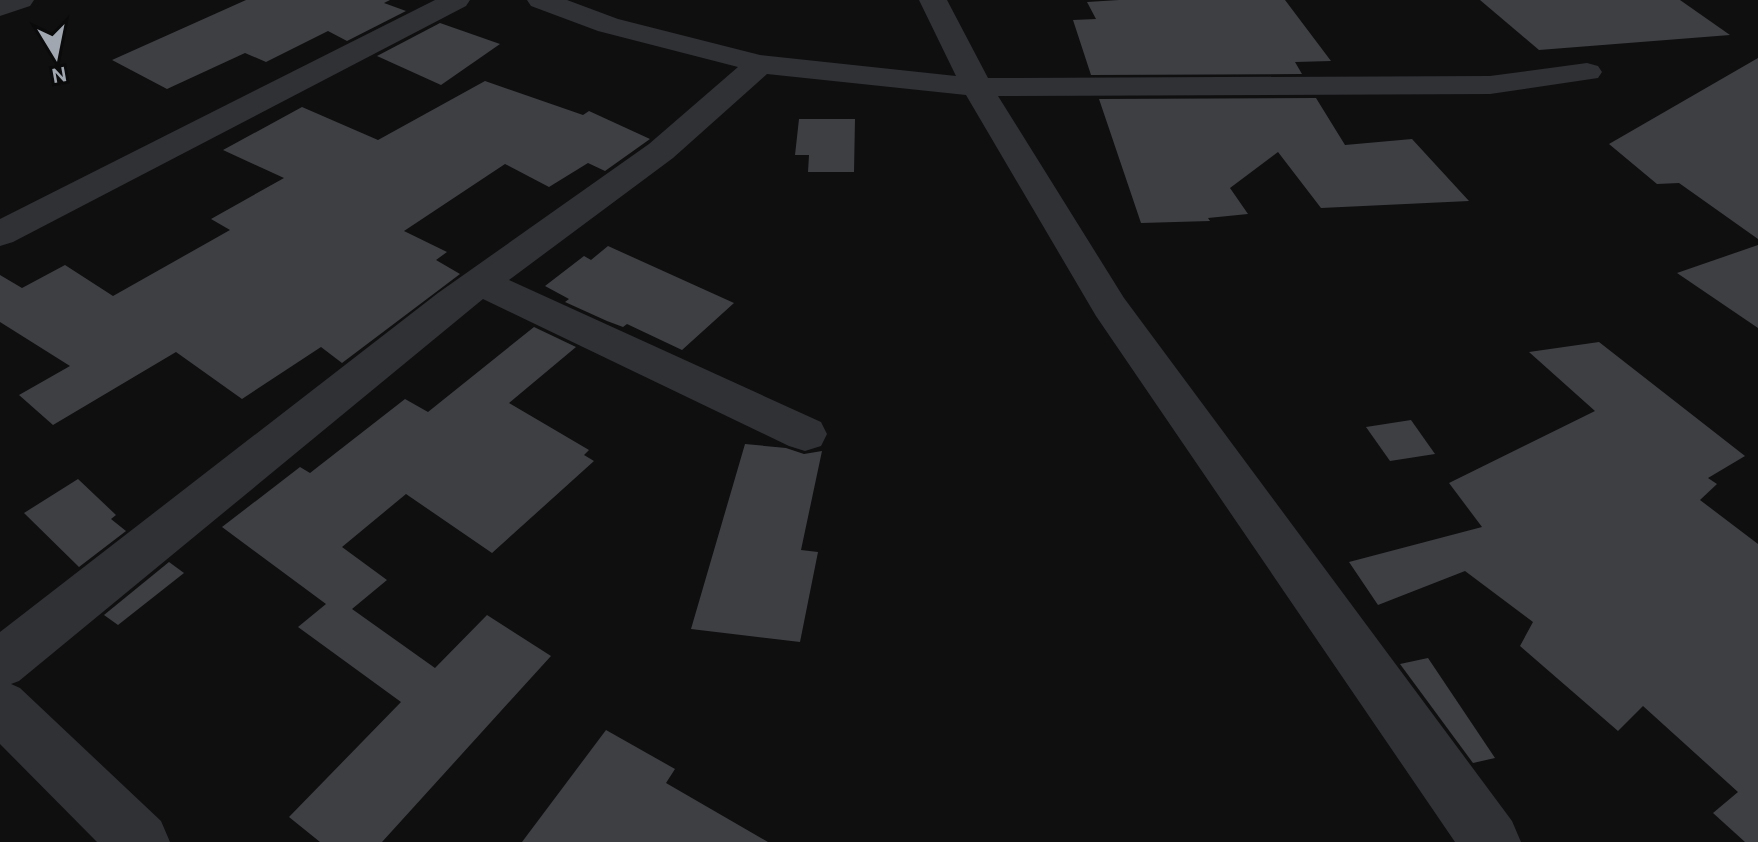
<svg xmlns="http://www.w3.org/2000/svg" width="1758" height="842" font-family="Karla,sans-serif">
	<rect width="100%" height="100%" fill="#0f0f10"/>
	<g fill="#3e3f43">
		<polygon points="246,0 390,0 384,3 406,11 347,41 328,31 266,62 245,53 167,89 112,60"/>
		<polygon points="1119,0 1285,0 1331,61 1295,62 1302,74 1091,75 1073,20 1096,19 1087,2"/>
		<polygon points="1480,0 1680,0 1730,35 1539,50"/>
		<polygon points="440,23 500,44 441,85 377,56"/>
		<polygon points="1758,58 1758,239 1679,183 1657,184 1609,144"/>
		<polygon points="485,81 583,115 589,111 650,139 605,171 588,163 549,187 505,164 404,231 447,252 436,260 460,274 342,363 321,347 242,399 176,352 53,425 19,395 70,366 0,322 0,275 22,288 65,265 113,296 230,230 211,219 284,178 223,150 302,107 378,140"/>
		<polygon points="1316,98 1345,145 1412,139 1469,201 1321,208 1278,152 1230,188 1248,214 1208,218 1210,221 1141,223 1099,99"/>
		<polygon points="799,119 855,119 854,172 808,172 809,155 795,155"/>
		<polygon points="1758,245 1758,328 1677,273"/>
		<polygon points="608,246 734,303 682,350 627,324 623,327 607,321 565,302 569,299 545,286 584,256 591,260"/>
		<polygon points="534,327 576,347 509,403 589,450 584,455 594,461 492,553 406,494 342,547 387,580 352,609 435,668 487,615 551,656 382,842 320,842 289,817 401,702 298,627 326,604 222,527 300,467 310,473 405,399 428,412"/>
		<polygon points="1599,342 1745,456 1708,478 1717,484 1700,500 1758,544 1758,842 1745,842 1713,813 1738,792 1643,706 1618,731 1520,646 1533,622 1465,571 1378,605 1349,562 1482,527 1449,483 1595,411 1529,352"/>
		<polygon points="1411,420 1435,454 1390,461 1366,427"/>
		<polygon points="745,444 786,448 804,454 822,451 801,550 818,552 800,642 691,629"/>
		<polygon points="78,479 116,515 111,519 126,531 79,567 24,513"/>
		<polygon points="169,562 184,573 118,625 104,615"/>
		<polygon points="1428,658 1495,758 1473,763 1400,664"/>
		<polygon points="606,730 675,769 666,783 768,842 522,842"/>
	</g>
	<g fill="none" stroke-linecap="round" stroke-linejoin="round">
		<g fill="#303135" fill-rule="evenodd">
			<polygon points="0,0 34,0 30,6 0,16"/>
			<polygon points="435,0 470,0 466,6 13,242 0,246 0,219"/>
			<polygon points="527,0 567,0 618,19 760,55 956,76 919,0 947,0 988,78 1490,76 1587,63 1598,66 1602,72 1598,78 1490,94 998,96 1124,298 1512,821 1521,842 1455,842 1096,316 966,95 767,74 673,158 509,280 821,422 827,434 821,446 805,451 789,446 483,299 19,681 11,684 20,688 161,821 170,842 97,842 0,744 0,632 438,293 649,144 738,67 598,31 531,6"/>
		</g>
	</g>
	<g transform="translate(56 56) rotate(170)" stroke="#0a0a0b" stroke-width="6" paint-order="stroke">
	<path d="M0-6L14 30L0 20L-14 30Z" fill="#a0a7b0"/>
	<text y="-12" font-size="22" font-weight="bold" text-anchor="middle" fill="#a0a7b0">N</text>
	</g>
</svg>
